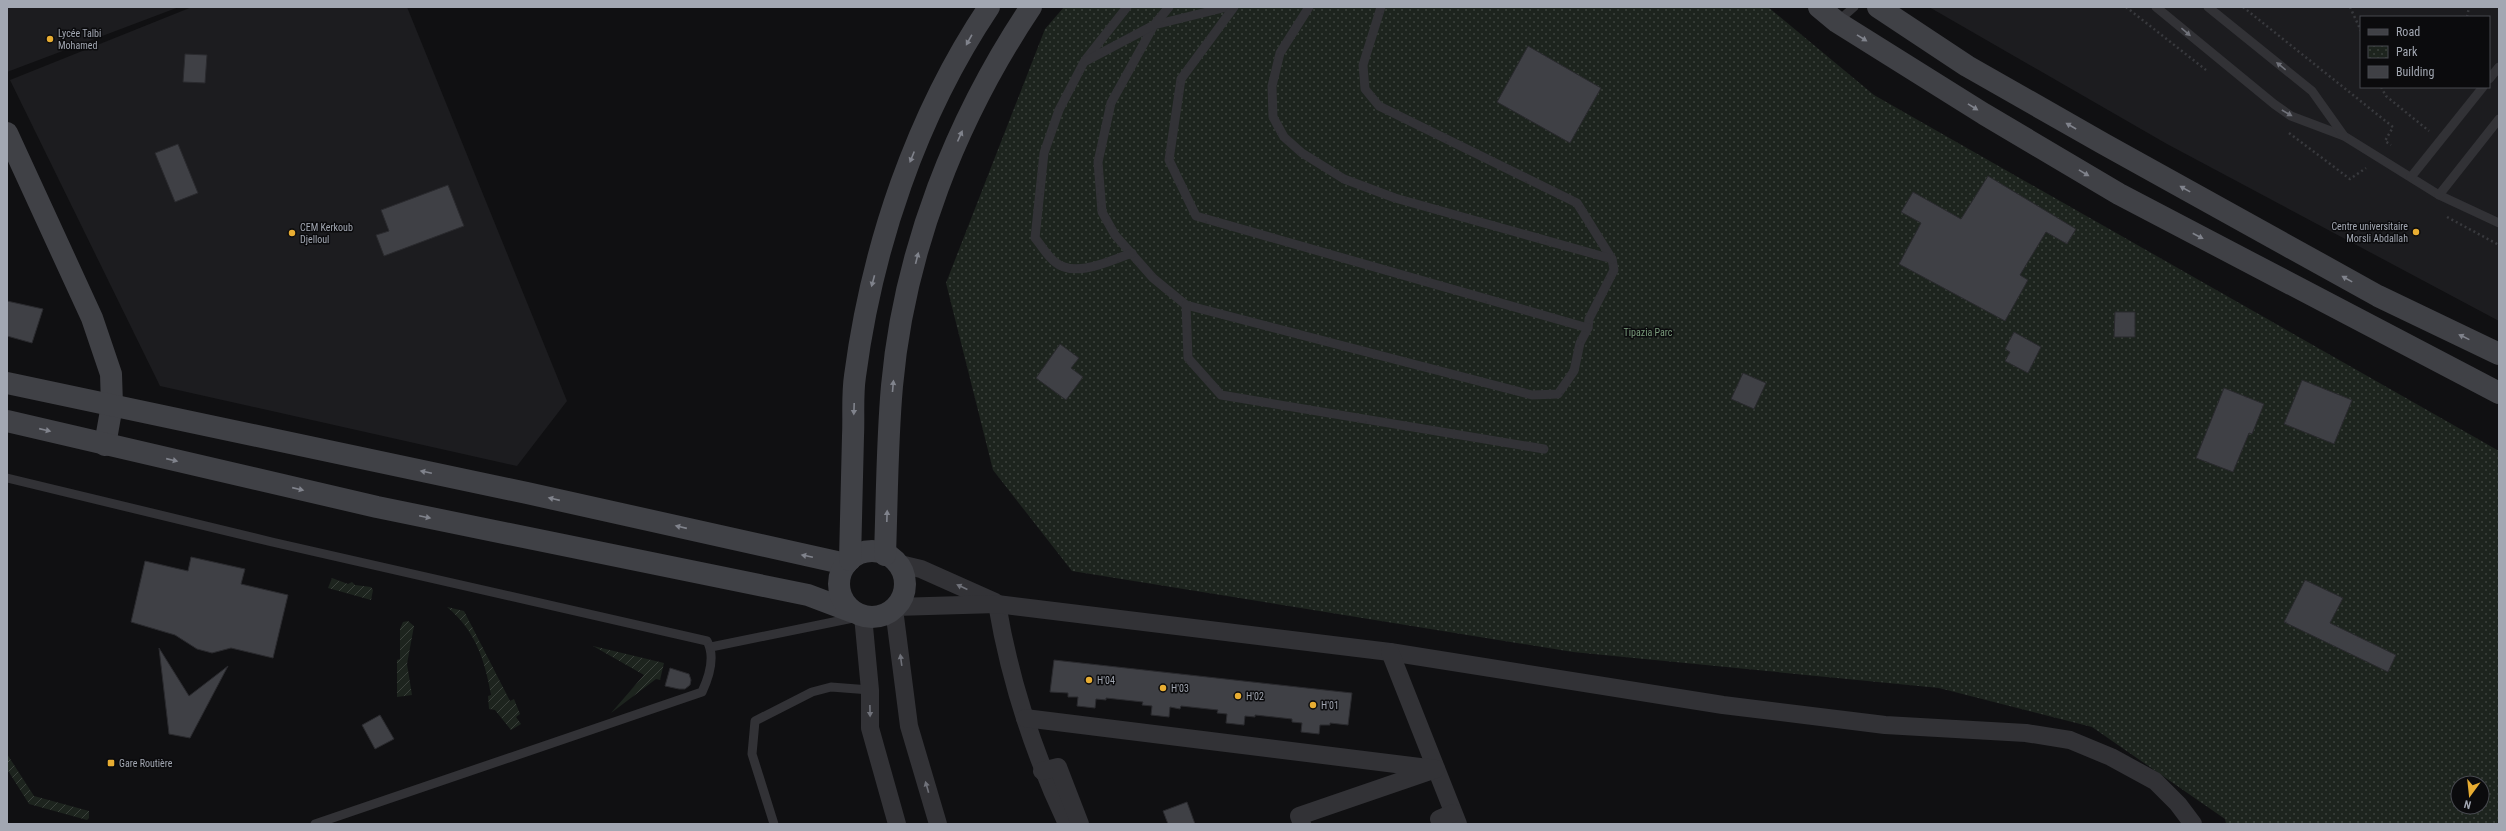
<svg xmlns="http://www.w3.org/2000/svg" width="2506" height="831" font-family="'Roboto Condensed',sans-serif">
	<defs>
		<pattern id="park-dots" width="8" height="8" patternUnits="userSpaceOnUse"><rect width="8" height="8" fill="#1d241e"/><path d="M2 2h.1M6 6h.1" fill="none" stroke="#3b413c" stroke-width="1.8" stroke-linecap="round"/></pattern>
		<pattern id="garden-furrows" width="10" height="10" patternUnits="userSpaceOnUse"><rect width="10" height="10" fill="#1d241e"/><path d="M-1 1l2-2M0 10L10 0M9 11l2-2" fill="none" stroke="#3b413c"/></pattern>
	</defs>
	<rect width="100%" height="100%" fill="#101012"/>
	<g fill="#1c1c1f" fill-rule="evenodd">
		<polygon points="7,7 179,7 7,72"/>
		<polygon points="192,7 407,7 567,401 517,466 160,386 10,80"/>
		<path d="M1929 7H2499V321L2167 144ZM2361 17H2489V87H2361Z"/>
	</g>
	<path fill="url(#park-dots)" fill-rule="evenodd" d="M1064 7H1768L1874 95 2499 451V824H2226L2225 819 2092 727 1939 688 1573 652 1072 571 993 470 946 283 1045 29ZM2458 783H2482V807H2458Z"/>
	<g fill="url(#garden-furrows)">
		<polygon points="332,578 348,584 352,582 355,585 371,587 373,590 371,600 328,588"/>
		<path d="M447 607 464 611 510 701 514 699 520 714 516 717 521 724 511 730 495 710 489 709 488 696 491 695C485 660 475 630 447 607Z"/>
		<polygon points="408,621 414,626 407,664 412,695 397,697 397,660 400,659 400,629 403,622"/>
		<polygon points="593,646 664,663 660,680 656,679 611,713 644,675"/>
		<polygon points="7,754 34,796 89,811 89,818 87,820 29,804 7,769"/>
	</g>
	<g fill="#3f4045" stroke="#2a2a2e">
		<polygon points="1528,46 1601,88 1570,143 1497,102"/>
		<polygon points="185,54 207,55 205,83 183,82"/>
		<polygon points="178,144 198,193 175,202 155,153"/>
		<polygon points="1988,176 2076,229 2067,244 2046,232 2020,275 2028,280 2005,321 1899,264 1921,223 1901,212 1913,192 1961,219"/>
		<polygon points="448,185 464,226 384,256 376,235 389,231 381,210"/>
		<polygon points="7,301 43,309 32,343 7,336"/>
		<polygon points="2115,312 2135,312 2135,337 2114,337"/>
		<polygon points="2014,332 2041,347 2028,373 2005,361 2010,352 2005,349"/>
		<polygon points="1060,344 1079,358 1071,368 1083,377 1066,400 1036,378"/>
		<polygon points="1743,373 1766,383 1754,409 1731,399"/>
		<polygon points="2302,380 2352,400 2334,444 2284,424"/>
		<polygon points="2224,388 2264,404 2252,434 2249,433 2233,472 2196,458"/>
		<polygon points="191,557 245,569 241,584 288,595 273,658 231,648 212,653 197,649 175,635 131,622 145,561 188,571"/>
		<polygon points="2305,580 2343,598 2330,623 2396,655 2388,672 2284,622"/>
		<polygon points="159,648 189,696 228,666 190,738 169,734"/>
		<polygon points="1054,660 1352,693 1348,725 1330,723 1330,725 1320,725 1319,734 1301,732 1302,723 1292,722 1292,719 1255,715 1255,717 1245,716 1244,725 1226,723 1227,714 1217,713 1218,710 1181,706 1180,709 1170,707 1169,717 1151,715 1152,706 1142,705 1143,702 1106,698 1106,700 1096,699 1095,708 1077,706 1078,697 1068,697 1068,693 1050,692"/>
		<polygon points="670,668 689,674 691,680 690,685 685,689 679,689 665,686"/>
		<polygon points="380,715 394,739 375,749 362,725"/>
		<polygon points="1187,802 1195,824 1168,824 1163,811"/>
	</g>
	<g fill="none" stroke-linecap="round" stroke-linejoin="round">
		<g stroke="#38393d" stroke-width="2.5" stroke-dasharray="2 3" stroke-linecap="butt">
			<polyline points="2126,7 2206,70"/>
			<polyline points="2243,7 2393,127 2385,141 2391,145"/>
			<polyline points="2350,7 2361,31"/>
			<polyline points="2467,17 2469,7"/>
			<polyline points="2381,87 2386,96 2429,131"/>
			<polyline points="2289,133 2350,179 2366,168"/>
			<polyline points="2447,217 2499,245"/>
		</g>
		<g stroke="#323236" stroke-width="9">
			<polyline points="1227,7 1154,25 1111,103 1098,162 1102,212 1115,235 1153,278 1186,305 1532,395 1558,394 1574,371 1580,343 1588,328 1589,319 1614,270 1612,259 1577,203 1379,106 1365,89 1363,65 1381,7"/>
			<polyline points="1234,7 1181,79 1169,160 1196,216 1588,328"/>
			<polyline points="1309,7 1280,53 1272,86 1273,117 1284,137 1302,153 1344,179 1395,198 1612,259"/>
			<polyline points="2156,7 2274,104 2291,116 2344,136 2439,195 2499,223"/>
			<polyline points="2208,7 2312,91 2344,136"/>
			<polyline points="1837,22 1854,7"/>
			<polyline points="1086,59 1127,7"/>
			<polyline points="2489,79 2499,67"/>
			<polyline points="2411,177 2483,87"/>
			<polyline points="2439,195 2499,119"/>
			<path d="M1132 253C1111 260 1075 279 1055 262 1047 256 1042 246 1035 238L1044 153 1059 110 1084 62 1154 25 1169 7"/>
			<polyline points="1186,305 1188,358 1221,395 1544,449"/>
			<path d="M7 478 272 542 707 641C716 657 709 677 702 692L315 824"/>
			<polyline points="711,647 853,618"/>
			<polyline points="774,824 752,754 755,721 812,692 831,687 870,690"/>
		</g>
		<g stroke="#323236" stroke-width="18">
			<polyline points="896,563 921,569 995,602"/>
			<path d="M997 604C1010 682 1033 752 1067 824"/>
			<polyline points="895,607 997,604 1390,652 1723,705 1885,725 2026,733 2070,740 2111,757 2155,781 2178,804 2193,824"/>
			<polyline points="894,609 909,726 938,824"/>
			<polyline points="863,616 870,690 870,728 897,824"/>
			<polyline points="1390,652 1458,824"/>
			<polyline points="1025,718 1436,769 1299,816 1302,824"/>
			<polyline points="1042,771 1058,767 1080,824"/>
			<polyline points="1441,824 1439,819 1453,813"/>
		</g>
		<g stroke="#404146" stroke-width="22">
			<polyline points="1819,7 1837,22 1984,114 2119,194 2499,393"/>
			<polyline points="1878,7 1967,66 2104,144 2378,296 2499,354"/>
			<polyline points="7,133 92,318 111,374 112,405 105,445"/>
			<polyline points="7,383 527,493 846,564"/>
			<polyline points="7,421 377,507 808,595 853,612"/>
			<circle cx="872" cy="584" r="33"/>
			<path d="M885 555C887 499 887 442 892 386 904 251 956 119 1031 7"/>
			<path d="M850 560C851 519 852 478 853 436 854 416 852 396 855 376 872 247 916 116 989 7"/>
		</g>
	</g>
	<defs><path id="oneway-solid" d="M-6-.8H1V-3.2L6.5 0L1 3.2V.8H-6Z"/></defs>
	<g fill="#70727a">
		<use href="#oneway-solid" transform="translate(2186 32) rotate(40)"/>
		<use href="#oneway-solid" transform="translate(2281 66) rotate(-141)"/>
		<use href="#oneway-solid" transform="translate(2287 113) rotate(30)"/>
		<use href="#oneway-solid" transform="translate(962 587) rotate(-155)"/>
		<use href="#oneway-solid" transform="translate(901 660) rotate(-98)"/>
		<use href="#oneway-solid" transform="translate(870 711) rotate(89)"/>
		<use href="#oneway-solid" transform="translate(927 787) rotate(-106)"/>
	</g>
	<g fill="#80838c">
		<use href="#oneway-solid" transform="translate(1862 38) rotate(32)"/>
		<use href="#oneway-solid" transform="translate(969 40) rotate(119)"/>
		<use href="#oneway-solid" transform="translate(1973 107) rotate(32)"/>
		<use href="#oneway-solid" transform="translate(2071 126) rotate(-150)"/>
		<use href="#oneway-solid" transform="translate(960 136) rotate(-66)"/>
		<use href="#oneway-solid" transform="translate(912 157) rotate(112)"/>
		<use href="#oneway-solid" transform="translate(2084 173) rotate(31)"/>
		<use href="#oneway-solid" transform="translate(2185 189) rotate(-151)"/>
		<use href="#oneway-solid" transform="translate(2198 236) rotate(28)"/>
		<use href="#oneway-solid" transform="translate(917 258) rotate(-76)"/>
		<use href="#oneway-solid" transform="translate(2347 279) rotate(-151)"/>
		<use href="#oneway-solid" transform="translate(873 281) rotate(105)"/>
		<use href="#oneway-solid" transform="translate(2464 337) rotate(-154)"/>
		<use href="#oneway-solid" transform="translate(893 386) rotate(-85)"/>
		<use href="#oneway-solid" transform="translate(854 409) rotate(92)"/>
		<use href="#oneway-solid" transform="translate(45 430) rotate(13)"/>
		<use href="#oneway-solid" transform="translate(172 460) rotate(13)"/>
		<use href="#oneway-solid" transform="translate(426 472) rotate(-168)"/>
		<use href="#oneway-solid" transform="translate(298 489) rotate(13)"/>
		<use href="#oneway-solid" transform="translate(554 499) rotate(-167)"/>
		<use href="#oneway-solid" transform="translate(887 516) rotate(-88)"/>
		<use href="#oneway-solid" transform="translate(425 517) rotate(12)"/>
		<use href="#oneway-solid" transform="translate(681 527) rotate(-167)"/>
		<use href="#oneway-solid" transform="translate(807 556) rotate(-168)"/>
	</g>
	<g fill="#e8ad32" stroke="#0b0b0d" stroke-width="1.5">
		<circle cx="50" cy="39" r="4"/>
		<circle cx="2416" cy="232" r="4"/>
		<circle cx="292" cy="233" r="4"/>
		<circle cx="1089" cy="680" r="4"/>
		<circle cx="1163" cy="688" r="4"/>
		<circle cx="1238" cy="696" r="4"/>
		<circle cx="1313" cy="705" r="4"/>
		<rect x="107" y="759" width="8" height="8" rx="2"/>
	</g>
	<g text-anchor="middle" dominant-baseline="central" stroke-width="3" stroke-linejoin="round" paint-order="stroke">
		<g font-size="10" fill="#a2a7b2" stroke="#0b0b0d" text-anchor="start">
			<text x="58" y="33">Lycée Talbi<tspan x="58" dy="12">Mohamed</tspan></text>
			<text x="2408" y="226" text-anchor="end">Centre universitaire<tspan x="2408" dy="12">Morsli Abdallah</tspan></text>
			<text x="300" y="227">CEM Kerkoub<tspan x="300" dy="12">Djelloul</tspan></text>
			<text x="1097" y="680">H'04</text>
			<text x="1171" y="688">H'03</text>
			<text x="1246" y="696">H'02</text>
			<text x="1321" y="705">H'01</text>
			<text x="119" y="763">Gare Routière</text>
		</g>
		<g font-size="10" fill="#7a9c7c" stroke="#0b0b0d">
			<text x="1648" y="332">Tipazia Parc</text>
		</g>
	</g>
	<rect width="2506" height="831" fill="none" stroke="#a2a7b2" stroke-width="16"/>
	<rect x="2360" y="16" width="130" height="72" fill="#0b0b0d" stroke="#47494f"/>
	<rect x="2368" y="29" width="20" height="6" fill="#404146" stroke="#47494f"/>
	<text x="2396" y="36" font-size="12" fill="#a2a7b2">Road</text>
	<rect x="2368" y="46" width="20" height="12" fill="url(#park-dots)" stroke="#47494f"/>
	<text x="2396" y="56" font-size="12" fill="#a2a7b2">Park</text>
	<rect x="2368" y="66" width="20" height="12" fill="#3f4045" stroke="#47494f"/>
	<text x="2396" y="76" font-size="12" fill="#a2a7b2">Building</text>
	<g transform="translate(2470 795) rotate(195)"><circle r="19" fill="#0b0b0d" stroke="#47494f"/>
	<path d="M0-3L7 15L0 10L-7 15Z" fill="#e8ad32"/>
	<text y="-6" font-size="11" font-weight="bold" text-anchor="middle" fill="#a2a7b2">N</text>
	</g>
</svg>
